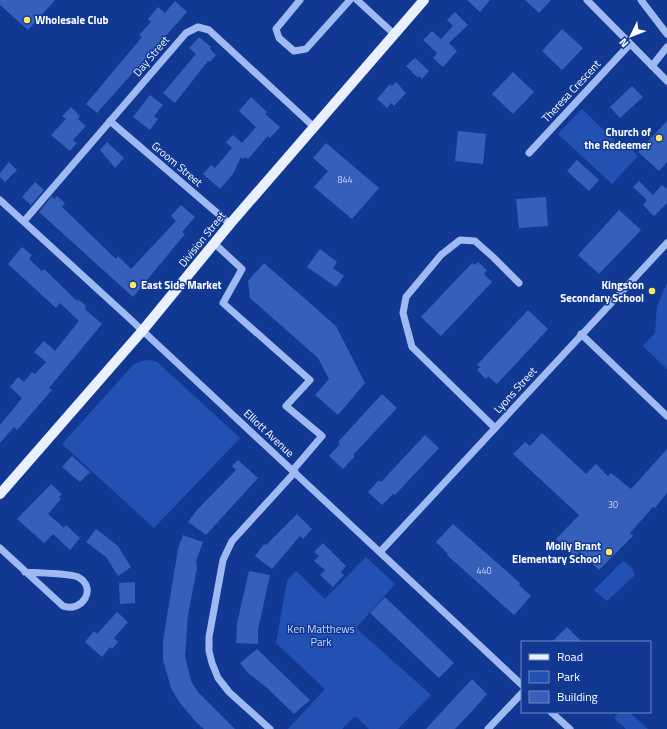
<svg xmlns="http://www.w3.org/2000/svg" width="667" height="729" font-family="'Titillium Web',sans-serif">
	<rect width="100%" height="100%" fill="#113994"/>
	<g fill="#2351b3">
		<polygon points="582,109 620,146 624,142 638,156 612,184 558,134"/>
		<polygon points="667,283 667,369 643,346 655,333 657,306"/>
		<polygon points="145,360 156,361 240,438 154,528 62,444 134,364"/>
		<polygon points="366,557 395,584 356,628 431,695 398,729 369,729 355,716 342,729 288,729 325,689 276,643 287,581 296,571 325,599"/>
		<polygon points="623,561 631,567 635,575 607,601 594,590"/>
		<polygon points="619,712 629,712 648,729 626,729 614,718"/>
	</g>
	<g fill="#355fbb">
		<polygon points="0,0 55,0 28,30 0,5"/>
		<polygon points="467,0 490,0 480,12"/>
		<polygon points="525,0 551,0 539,13"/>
		<polygon points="175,1 187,12 97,113 86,104 142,37 139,35 151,22 148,19 158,7 165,13"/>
		<polygon points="455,12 468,25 449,43 457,51 443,67 433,58 437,53 423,40 432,31 441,39 453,26 447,20"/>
		<polygon points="562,29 583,48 562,70 542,51"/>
		<polygon points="199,37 211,47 210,49 216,55 210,62 208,61 175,103 163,93 196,54 189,48"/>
		<polygon points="415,58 429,71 422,79 419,76 418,78 406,66"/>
		<polygon points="513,72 534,92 513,114 492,94"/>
		<polygon points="396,82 406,93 394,106 391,103 387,108 377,99 390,84 392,86"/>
		<polygon points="632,86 643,97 620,118 610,107"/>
		<polygon points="150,95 163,105 154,116 158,119 150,130 133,117"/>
		<polygon points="251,97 267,112 265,114 280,127 270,138 268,136 248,159 246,157 243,159 241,157 233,174 220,189 203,174 211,165 215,168 232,148 226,142 233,135 242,143 256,127 239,111"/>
		<polygon points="71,107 80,116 78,119 86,126 73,140 77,143 70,151 51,135 66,119 62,116"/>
		<polygon points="667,121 667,162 659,171 638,152"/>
		<polygon points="458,131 486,134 483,164 455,161"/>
		<polygon points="107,142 124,158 115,168 100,150"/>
		<polygon points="326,143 379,188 352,219 314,187 328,171 313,158"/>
		<polygon points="577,160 599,180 589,191 567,171"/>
		<polygon points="9,162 17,170 5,182 0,177 0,173"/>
		<polygon points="639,181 653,195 662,185 667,189 667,203 654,216 643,205 647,200 633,187"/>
		<polygon points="35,182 44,190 31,205 22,197"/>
		<polygon points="52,196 54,199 57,196 65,203 62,207 116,259 118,256 131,269 176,221 171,216 181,205 195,217 182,232 185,234 133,297 39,212"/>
		<polygon points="546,197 548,226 519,228 516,199"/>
		<polygon points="619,210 641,230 599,274 578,255"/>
		<polygon points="22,247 32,255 29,259 42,271 44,269 77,301 78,299 86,306 85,309 102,324 49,388 52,390 17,430 14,427 0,443 0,425 22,398 10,387 18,377 24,382 32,372 35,374 46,362 34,352 44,341 55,351 79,321 60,303 56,308 8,264"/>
		<polygon points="320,249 337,262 333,268 344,276 336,287 307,267"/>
		<polygon points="478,262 487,270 484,274 492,282 441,336 421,317 472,263 475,265"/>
		<polygon points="264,263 336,326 365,383 338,415 315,395 329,379 318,358 250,298 248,281"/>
		<polygon points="528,310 548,329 497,384 488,376 486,379 477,370 480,367 477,365"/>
		<polygon points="382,394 397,408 353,455 355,456 343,469 329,456 340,444 338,442"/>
		<polygon points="542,433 586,474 596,464 608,476 611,473 631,489 667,449 667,493 655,508 653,507 630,533 633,536 599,570 579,552 575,557 556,539 579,515 513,454 525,442 530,446"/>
		<polygon points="425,435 439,448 395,495 393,494 382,505 368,492 379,480 381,482"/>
		<polygon points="72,456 90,472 80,482 62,467"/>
		<polygon points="238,460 258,478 206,535 188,522 197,510 236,470 232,466"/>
		<polygon points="51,484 62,494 59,497 61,499 48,514 64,528 66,525 80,538 70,550 53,534 44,543 17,519"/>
		<polygon points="297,514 312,529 303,539 300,536 272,569 255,556 264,544 266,545"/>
		<polygon points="453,524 520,583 519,585 531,596 514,615 447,555 448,554 436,542"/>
		<polygon points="96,529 118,546 131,567 118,576 106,557 86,542"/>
		<polygon points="183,535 203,542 196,561 197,568 188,615 185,657 191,681 198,692 235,729 204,729 197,723 180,703 171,688 163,660 163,641 178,549"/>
		<polygon points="323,543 346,566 341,572 344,575 333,587 320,575 325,570 314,561 319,556 314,552"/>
		<polygon points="249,571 270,575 258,630 258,644 236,643 237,623"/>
		<polygon points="135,582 135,603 120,604 119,583"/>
		<polygon points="385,597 454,663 439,678 370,613"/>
		<polygon points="117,612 128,622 114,638 118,642 112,649 110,647 102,657 85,642 94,631 97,634"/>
		<polygon points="567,627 582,642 552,642"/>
		<polygon points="257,649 310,700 294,714 266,687 249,674 240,663"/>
		<polygon points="472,679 487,694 473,710 455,729 426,729"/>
	</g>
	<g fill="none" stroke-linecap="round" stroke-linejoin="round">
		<g stroke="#9fbaf3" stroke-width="7">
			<polyline points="300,0 276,29 279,38 294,51 306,49 350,0"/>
			<polyline points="357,0 394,34"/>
			<polyline points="587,0 667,81"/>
			<polyline points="641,0 667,34"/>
			<polyline points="652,66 667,47"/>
			<polyline points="110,121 230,224"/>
			<polyline points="529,153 630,44"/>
			<polyline points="0,200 129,318 522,685"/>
			<polyline points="25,220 186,33 198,27 209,30 314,127"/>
			<polyline points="214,243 242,269 223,303 310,380 286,406 322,436 293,470"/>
			<polyline points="581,334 667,416"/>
			<polyline points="495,428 412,347 403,313 406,297 441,255 460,240 475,241 493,257 519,283"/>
			<path d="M0 548 63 606C82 613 98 588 78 577 70 573 36 573 25 572"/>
			<polyline points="380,552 667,243"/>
			<polyline points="551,712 570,729"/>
			<polyline points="270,729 229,692 218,678 212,663 209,651 209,637 223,560 232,541 295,472"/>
			<polyline points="488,729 522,693"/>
		</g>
		<polyline stroke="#ebf0ff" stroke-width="10" points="0,494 143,330 230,224 424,0"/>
	</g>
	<g fill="#ffe761" stroke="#113994" stroke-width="1.5">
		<circle cx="27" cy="20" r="4"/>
		<circle cx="659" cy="138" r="4"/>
		<circle cx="133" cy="285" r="4"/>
		<circle cx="652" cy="291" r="4"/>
		<circle cx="609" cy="552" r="4"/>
	</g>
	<g text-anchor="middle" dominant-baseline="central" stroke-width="3" stroke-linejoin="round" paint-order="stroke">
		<g font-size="9" fill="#ccd7ee">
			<text x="345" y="179">844</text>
			<text x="613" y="504">30</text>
			<text x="484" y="570">440</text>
		</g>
		<g font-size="11" font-weight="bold" fill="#fff" stroke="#113994" text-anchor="end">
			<text x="35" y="20" text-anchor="start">Wholesale Club</text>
			<text x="651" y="132">Church of<tspan x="651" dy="13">the Redeemer</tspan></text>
			<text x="141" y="285" text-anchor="start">East Side Market</text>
			<text x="644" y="285">Kingston<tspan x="644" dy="13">Secondary School</tspan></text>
			<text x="601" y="546">Molly Brant<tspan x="601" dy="13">Elementary School</tspan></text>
		</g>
		<g font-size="11" fill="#fff" stroke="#113994">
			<text transform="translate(151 56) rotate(-50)">Day Street</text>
			<text transform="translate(571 91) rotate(-47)">Theresa Crescent</text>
			<text transform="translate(177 164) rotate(40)">Groom Street</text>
			<text transform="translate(202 239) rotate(-51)">Division Street</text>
			<text transform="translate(515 390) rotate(-48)">Lyons Street</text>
			<text transform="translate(269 433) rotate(43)">Elliott Avenue</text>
		</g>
		<g font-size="11" fill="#c7d8fd" stroke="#113994">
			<text x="321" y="629">Ken Matthews<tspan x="321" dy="13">Park</tspan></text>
		</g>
	</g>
	<rect x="521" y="641" width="130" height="72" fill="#113994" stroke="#7088bf"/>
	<rect x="529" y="654" width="20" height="6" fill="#ebf0ff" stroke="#7088bf"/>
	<text x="557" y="661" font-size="12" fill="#ffffff">Road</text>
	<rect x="529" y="671" width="20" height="12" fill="#2351b3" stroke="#7088bf"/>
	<text x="557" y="681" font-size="12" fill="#ffffff">Park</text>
	<rect x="529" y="691" width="20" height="12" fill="#355fbb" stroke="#7088bf"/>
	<text x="557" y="701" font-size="12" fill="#ffffff">Building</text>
	<g transform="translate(631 36) rotate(227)" stroke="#113994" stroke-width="3" paint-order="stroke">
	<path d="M0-3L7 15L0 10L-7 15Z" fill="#ffffff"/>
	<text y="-6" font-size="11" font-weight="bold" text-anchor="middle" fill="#ffffff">N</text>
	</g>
</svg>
